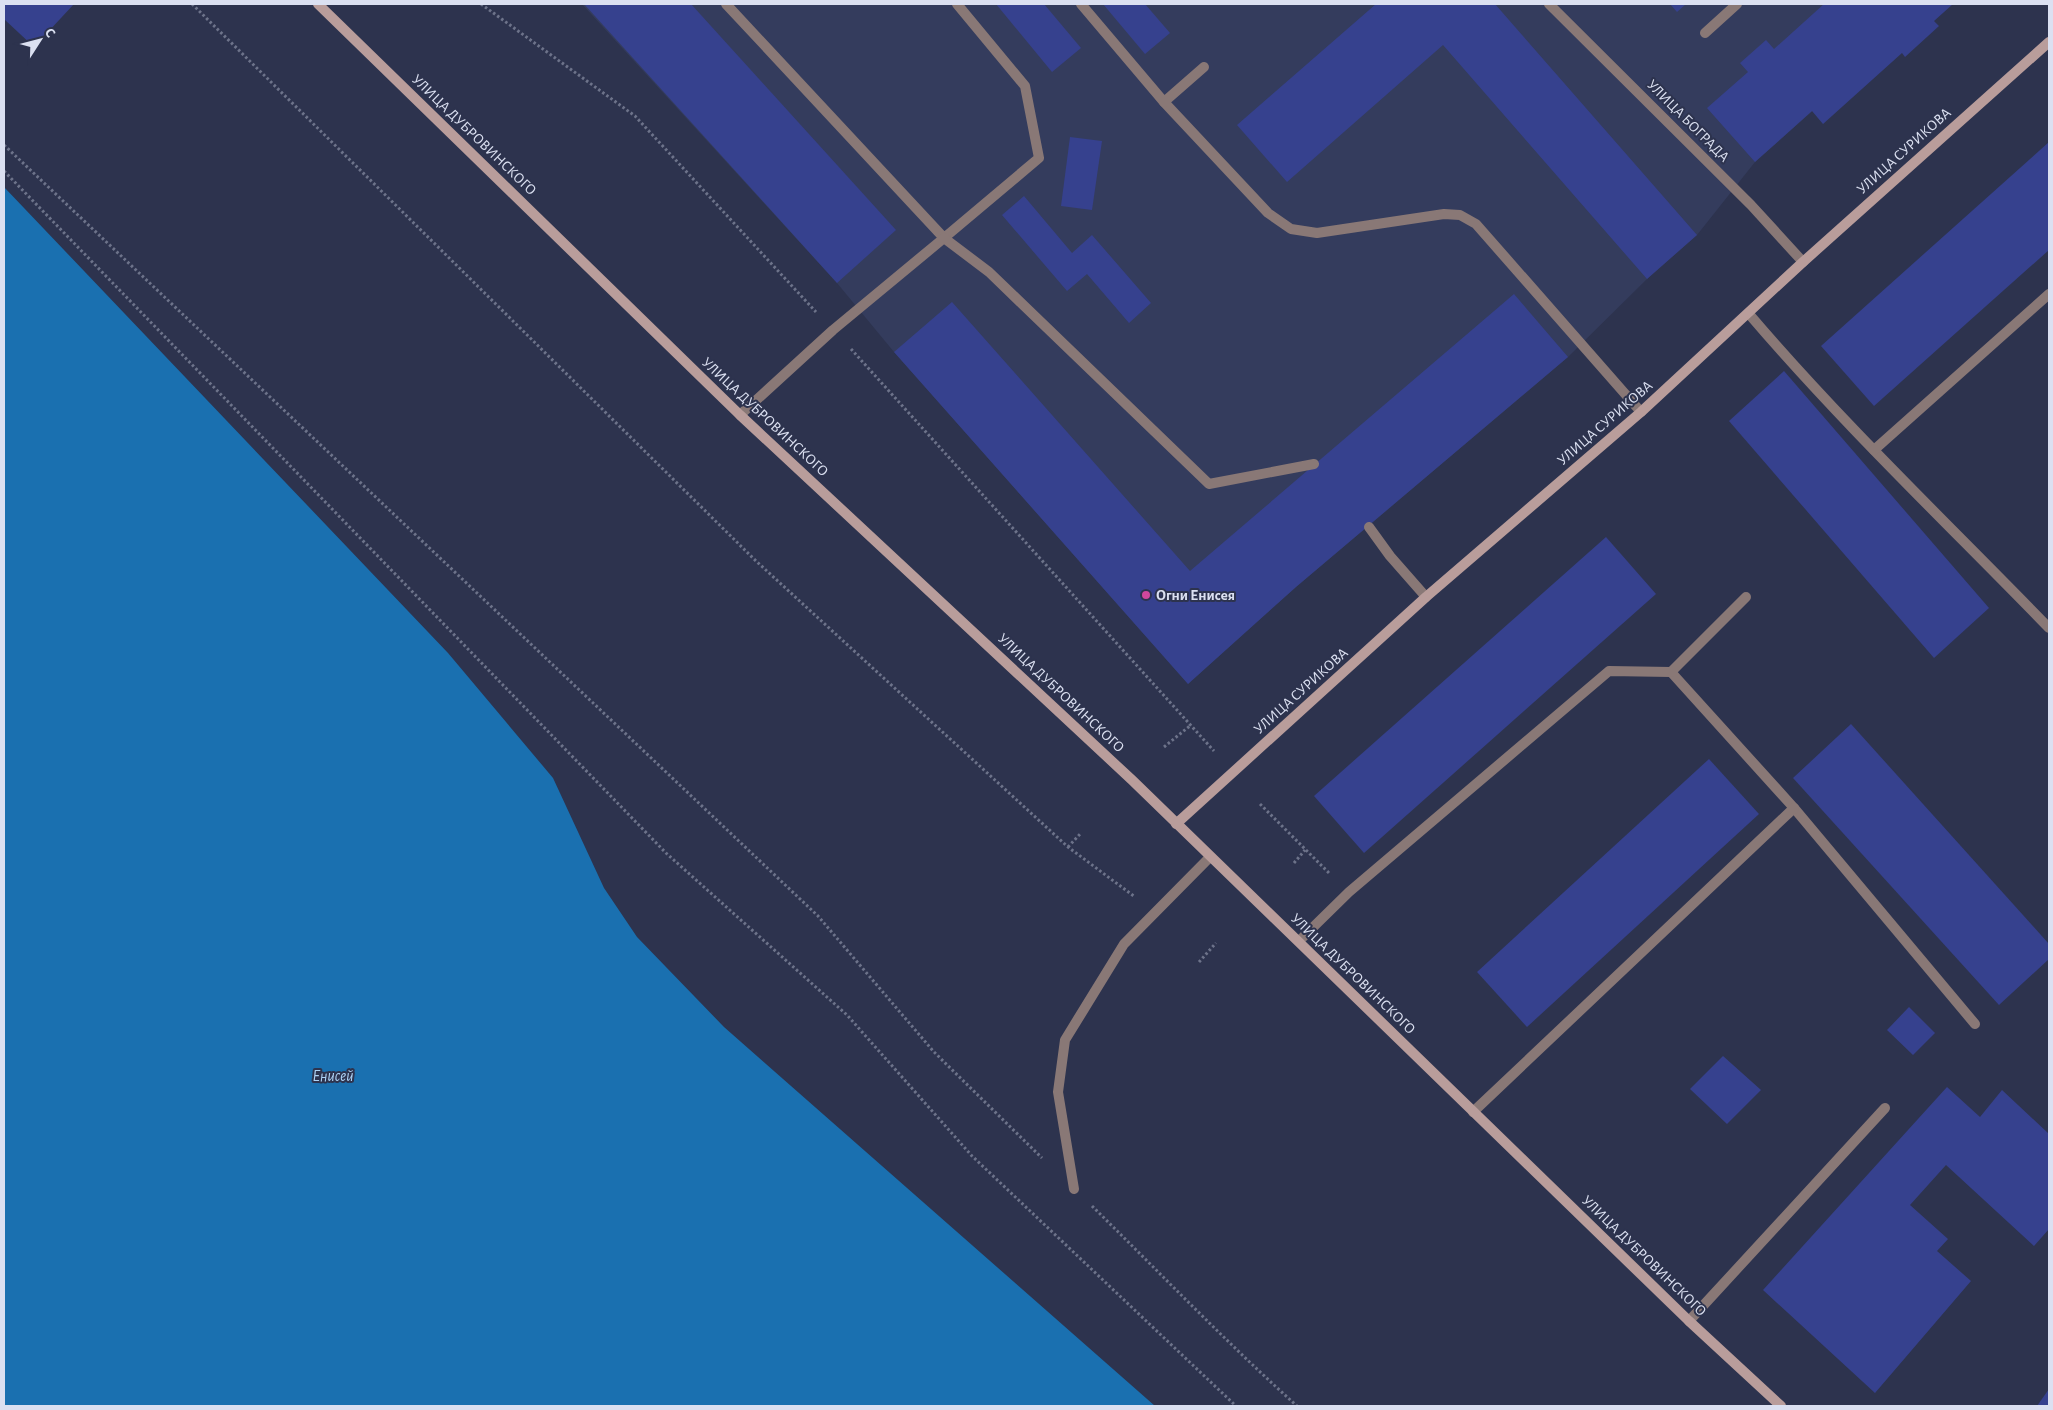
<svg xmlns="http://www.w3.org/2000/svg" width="2053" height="1410" font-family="'Alegreya Sans',sans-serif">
	<rect width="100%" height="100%" fill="#2d334e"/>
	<polygon fill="#343c5d" points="582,4 1933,4 1755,162 1697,235 1647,279 1568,357 1296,587 1188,684 894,352 837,283"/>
	<polygon fill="#1a70b0" points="4,187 448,653 553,778 604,888 637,937 724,1027 1155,1406 4,1406"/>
	<g fill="#36418e">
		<polygon points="4,4 74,4 34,47 4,19"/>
		<polygon points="584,4 691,4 896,230 837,283"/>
		<polygon points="996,4 1044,4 1081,48 1052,72"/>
		<polygon points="1103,4 1145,4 1170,33 1145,54"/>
		<polygon points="1376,4 1495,4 1697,235 1647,279 1443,45 1287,182 1237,125"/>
		<polygon points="1670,4 1686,4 1677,12"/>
		<polygon points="1824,4 1953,4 1934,21 1939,26 1905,57 1902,53 1823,124 1812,111 1755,162 1707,108 1748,72 1740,63 1766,40 1774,49"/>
		<polygon points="1070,137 1102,141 1092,210 1061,206"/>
		<polygon points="2049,142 2049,250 1874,406 1821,346"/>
		<polygon points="1024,196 1072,253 1092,235 1151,303 1129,323 1087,274 1067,291 1002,215"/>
		<polygon points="1514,294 1568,357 1296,587 1188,684 894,352 952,302 1190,571"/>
		<polygon points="1784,371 1989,608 1934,658 1729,421"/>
		<polygon points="1606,537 1656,594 1364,853 1314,796"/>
		<polygon points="1851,724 2049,944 2049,959 1999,1005 1793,778"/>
		<polygon points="1709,759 1759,814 1527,1027 1477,972"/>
		<polygon points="1909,1007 1935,1033 1913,1055 1887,1030"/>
		<polygon points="1723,1056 1761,1090 1727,1124 1690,1089"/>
		<polygon points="1947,1087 1980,1117 2002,1090 2049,1134 2049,1229 2034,1246 1946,1165 1910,1205 1948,1239 1937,1251 1971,1281 1875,1393 1763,1290"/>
		<polygon points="2049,1389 2049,1406 2037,1406"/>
	</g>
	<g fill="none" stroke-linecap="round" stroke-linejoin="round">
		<g stroke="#6d738a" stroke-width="3" stroke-dasharray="2.5 2.5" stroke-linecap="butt">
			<polyline points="192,4 756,561 1068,847 1135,897"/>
			<polyline points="481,4 635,116 816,312"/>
			<polyline points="4,145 818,916 934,1052 1042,1158"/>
			<polyline points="4,171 666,853 847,1015 972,1156 1236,1406"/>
			<polyline points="851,349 1214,751"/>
			<polyline points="1164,747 1191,725"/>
			<polyline points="1260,804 1330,874"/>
			<polyline points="1068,847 1081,833"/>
			<polyline points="1294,863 1305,850"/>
			<polyline points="1199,962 1216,943"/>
			<path d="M1092 1206C1160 1273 1226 1342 1297 1406"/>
		</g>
		<g stroke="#897876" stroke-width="10">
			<polyline points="726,4 944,238 1039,158 1025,86 957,4"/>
			<polyline points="1081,4 1164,102 1268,213 1291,229 1317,233 1444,214 1460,215 1476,224 1641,412"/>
			<polyline points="1705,33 1737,4"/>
			<polyline points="1164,102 1204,67"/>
			<path d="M1749 314C1843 424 1948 524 2049 628"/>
			<polyline points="740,415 833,330 944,238 989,272 1209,484 1314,464"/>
			<polyline points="1874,450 2049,294"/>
			<polyline points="1369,527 1390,556 1426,597"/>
			<polyline points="1671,672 1794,808 1975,1024"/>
			<polyline points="1299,941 1349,892 1609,671 1671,672 1746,597"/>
			<polyline points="1473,1112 1794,808"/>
			<polyline points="1074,1189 1058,1092 1065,1040 1124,944 1210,857"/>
			<polyline points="1689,1321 1885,1108"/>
		</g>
		<polyline stroke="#897876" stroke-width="10" points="1549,4 1751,205 1803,262"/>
		<g stroke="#b99d9b" stroke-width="10">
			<polyline points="318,4 740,415 1132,780 1689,1321 1781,1406"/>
			<polyline points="1176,824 1426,597 1641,412 1803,262 2049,42"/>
		</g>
	</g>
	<circle fill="#d1479c" stroke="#2d334e" stroke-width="2" cx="1146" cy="595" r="5"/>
	<g text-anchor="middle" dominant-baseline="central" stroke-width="4" stroke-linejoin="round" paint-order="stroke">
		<g font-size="15" fill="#dbe0f1" stroke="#2d334e">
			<text transform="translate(1688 121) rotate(45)">УЛИЦА БОГРАДА</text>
			<text transform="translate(474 135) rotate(44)">УЛИЦА ДУБРОВИНСКОГО</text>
			<text transform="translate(1904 151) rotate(-42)">УЛИЦА СУРИКОВА</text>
			<text transform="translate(765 417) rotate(43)">УЛИЦА ДУБРОВИНСКОГО</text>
			<text transform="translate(1605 423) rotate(-41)">УЛИЦА СУРИКОВА</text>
			<text transform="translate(1301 691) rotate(-42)">УЛИЦА СУРИКОВА</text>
			<text transform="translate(1061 693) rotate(43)">УЛИЦА ДУБРОВИНСКОГО</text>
			<text transform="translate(1353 974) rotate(44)">УЛИЦА ДУБРОВИНСКОГО</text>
			<text transform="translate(1644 1256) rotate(44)">УЛИЦА ДУБРОВИНСКОГО</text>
		</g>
		<g font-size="15" font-weight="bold" fill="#dbe0f1" stroke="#2d334e" text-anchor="start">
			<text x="1156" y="595">Огни Енисея</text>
		</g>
		<g font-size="16" font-style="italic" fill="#aed3f6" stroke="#2d334e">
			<text x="333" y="1076">Енисей</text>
		</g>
	</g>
	<rect width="2053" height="1410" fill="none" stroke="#dbe0f1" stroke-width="10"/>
	<g transform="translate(40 40) rotate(54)" stroke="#2d334e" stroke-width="4" paint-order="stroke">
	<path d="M0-4L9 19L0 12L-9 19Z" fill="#dbe0f1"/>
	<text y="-8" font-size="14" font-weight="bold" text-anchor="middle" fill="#dbe0f1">С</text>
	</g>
</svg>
